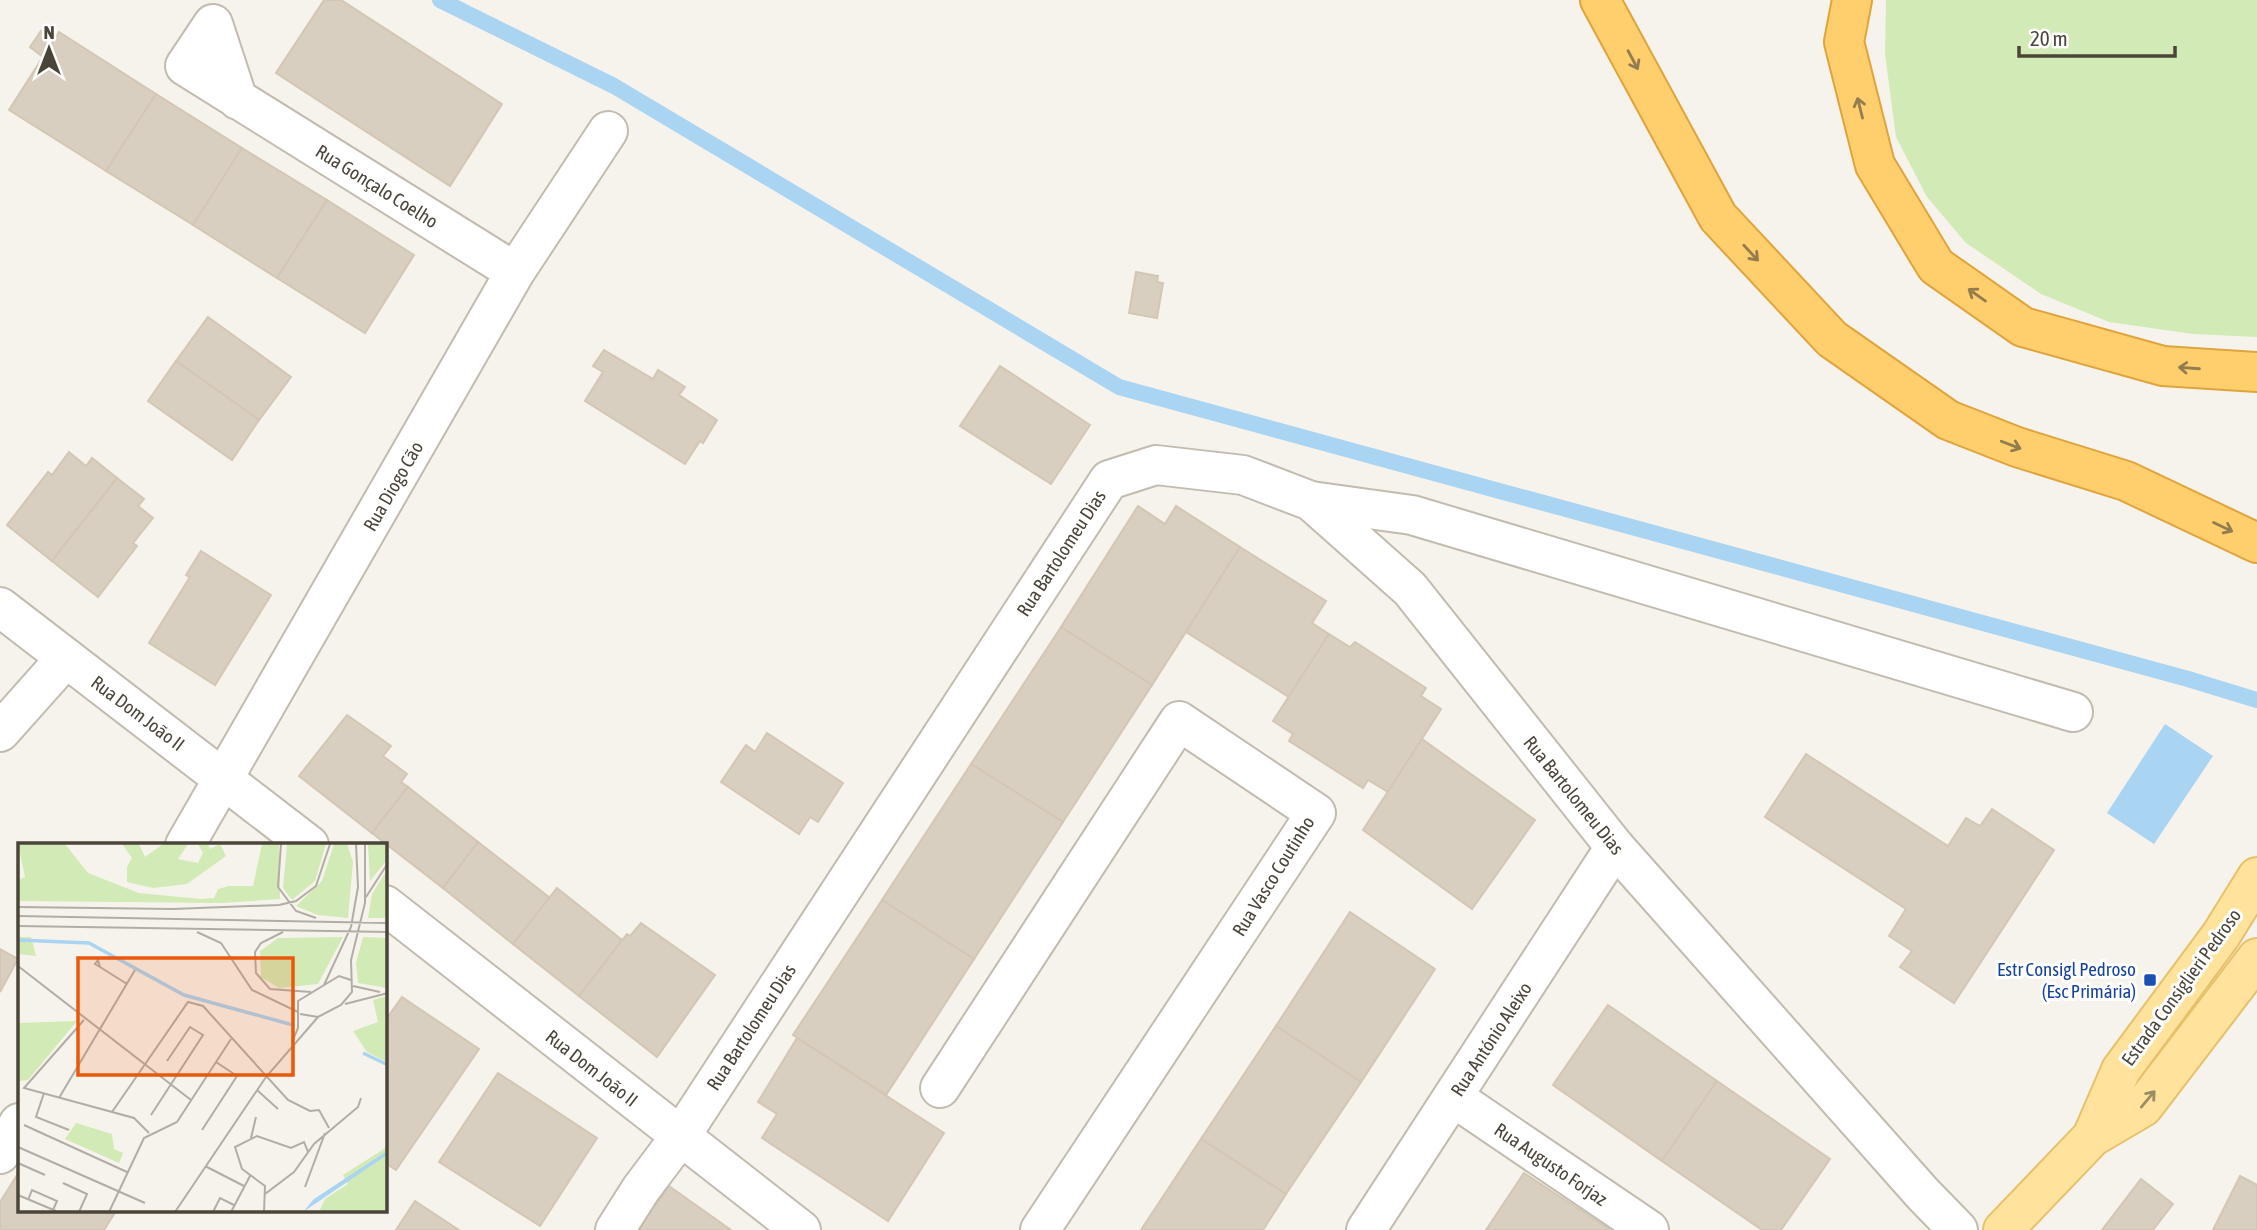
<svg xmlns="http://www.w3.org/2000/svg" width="2257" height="1230" font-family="'Asap Condensed',sans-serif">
	<rect width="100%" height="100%" fill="#f6f3ec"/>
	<polygon fill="#d2eab5" points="1886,0 2257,0 2257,337 2193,334 2109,322 2041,294 1966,243 1927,197 1896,137 1885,54"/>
	<polygon fill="#a9d4f2" points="2165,724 2213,756 2154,844 2107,813"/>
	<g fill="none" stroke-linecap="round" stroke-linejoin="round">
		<polyline stroke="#a9d4f2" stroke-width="16" points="440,0 614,86 1119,387 2188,679 2257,700"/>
	</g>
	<g fill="#d8cfc1" stroke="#d3c7b4" stroke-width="2">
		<polygon points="324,0 341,0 502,104 450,186 276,73"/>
		<polygon points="41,31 54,40 43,57 30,47"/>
		<polygon points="59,32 156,94 106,171 9,110"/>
		<polygon points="156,94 242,148 193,225 106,171"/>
		<polygon points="242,148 327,200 277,278 193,225"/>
		<polygon points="327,200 414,255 365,333 277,278"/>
		<polygon points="1136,272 1158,276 1157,282 1163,283 1157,318 1129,313"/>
		<polygon points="208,317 291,377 259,420 176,361"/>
		<polygon points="604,350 653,379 658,370 685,387 679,395 717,420 703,443 700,441 685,464 585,401 603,372 593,366"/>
		<polygon points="176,361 259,420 232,460 148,401"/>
		<polygon points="1000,366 1090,425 1051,484 960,426"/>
		<polygon points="69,452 86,466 92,458 117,478 52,561 7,525 48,472 52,475"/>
		<polygon points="117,478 144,499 138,506 153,518 133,543 137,546 98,597 52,561"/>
		<polygon points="1138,506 1165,524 1176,506 1240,547 1152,685 1061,627"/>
		<polygon points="1240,547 1326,601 1312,623 1329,634 1289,697 1186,632"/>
		<polygon points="201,551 271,595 215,685 149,643 190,577 186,575"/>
		<polygon points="1061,627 1152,685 1063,822 971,764"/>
		<polygon points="1329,634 1350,647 1355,642 1426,688 1421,696 1441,709 1388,792 1368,780 1363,788 1289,741 1293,734 1273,721"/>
		<polygon points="347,715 391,746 383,756 407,774 401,782 408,787 372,833 299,776"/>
		<polygon points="767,733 843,783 818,822 810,817 799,834 721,782 746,745 755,752"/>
		<polygon points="1422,739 1535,820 1472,909 1363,830"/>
		<polygon points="1806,754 1948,846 1966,818 1980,826 1992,809 2054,850 1954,1003 1900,967 1912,951 1889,936 1906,909 1765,817"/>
		<polygon points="971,764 1063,822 974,959 882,900"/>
		<polygon points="408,787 478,842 443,888 372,833"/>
		<polygon points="478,842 550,898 513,944 443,888"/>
		<polygon points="557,888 622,940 579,996 513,944"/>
		<polygon points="882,900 974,959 886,1095 793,1035"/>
		<polygon points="1350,912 1435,969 1361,1082 1276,1026"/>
		<polygon points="641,923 715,975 657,1057 579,996 627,934 630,936"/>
		<polygon points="0,949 18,959 0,992"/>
		<polygon points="402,997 479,1049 396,1170 385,1163 385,1021"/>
		<polygon points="1608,1005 1717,1081 1662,1161 1553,1085"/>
		<polygon points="1276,1026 1361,1082 1286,1194 1201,1139"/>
		<polygon points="797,1038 944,1133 888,1221 762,1138 777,1114 758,1102"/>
		<polygon points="498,1073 597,1138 540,1226 439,1162"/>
		<polygon points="1717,1081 1830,1159 1781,1230 1762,1230 1662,1161"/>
		<polygon points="1201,1139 1286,1194 1263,1230 1141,1230"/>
		<polygon points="19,1172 19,1211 116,1211 104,1230 0,1230 0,1202"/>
		<polygon points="1524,1173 1609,1229 1608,1230 1486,1230"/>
		<polygon points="2240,1176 2257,1185 2257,1230 2213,1230"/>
		<polygon points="2141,1179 2173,1204 2153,1230 2102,1230"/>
		<polygon points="669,1186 731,1230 637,1230"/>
		<polygon points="415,1201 459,1230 396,1230"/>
	</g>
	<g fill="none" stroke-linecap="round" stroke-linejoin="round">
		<defs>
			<g id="minor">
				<polyline points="238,100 213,24 185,66 515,272"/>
				<polyline points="1311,501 1412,515 2073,712"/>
				<polyline points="0,607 309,845"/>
				<polyline points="0,732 66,658"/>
				<polyline points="185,845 515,272 608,131"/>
				<polyline points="385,905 801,1230"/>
				<polyline points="940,1088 1179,721 1316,813 1040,1230"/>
				<polyline points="1453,1097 1649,1230"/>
				<polyline points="0,1154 19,1123"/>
				<polyline points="615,1230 641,1189 680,1137 1109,480 1156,465 1243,475 1311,501 1410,589 1615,847 1923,1194 1958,1230"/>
				<polyline points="1366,1230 1615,847"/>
			</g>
			<g id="major">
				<polyline points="2092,1137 2121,1070 2221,935 2257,877"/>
				<polyline points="2003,1230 2092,1137 2143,1107 2257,958"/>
			</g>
			<g id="highway">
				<polyline points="1600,0 1718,217 1832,339 1948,420 2017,447 2126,481 2257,543"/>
				<polyline points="1852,0 1844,42 1875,165 1936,266 2023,327 2163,366 2257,372"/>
			</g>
		</defs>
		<use href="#minor" stroke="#c2bbae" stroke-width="42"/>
		<use href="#major" stroke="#e6c16a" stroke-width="42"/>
		<use href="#highway" stroke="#e0a43c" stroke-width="42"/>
		<use href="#minor" stroke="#fff" stroke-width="38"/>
		<use href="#major" stroke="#ffe39c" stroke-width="38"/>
		<use href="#highway" stroke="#ffcf6e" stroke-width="38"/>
	</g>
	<defs><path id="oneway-shaft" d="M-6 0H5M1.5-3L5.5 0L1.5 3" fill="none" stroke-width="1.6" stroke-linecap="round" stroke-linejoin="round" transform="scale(1.75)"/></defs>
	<g stroke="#937c4e">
		<use href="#oneway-shaft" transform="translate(1633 60) rotate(62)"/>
		<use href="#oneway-shaft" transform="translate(1860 108) rotate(-104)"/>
		<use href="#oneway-shaft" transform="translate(1751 253) rotate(47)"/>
		<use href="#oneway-shaft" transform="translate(1977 295) rotate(-145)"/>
		<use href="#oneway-shaft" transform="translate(2189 368) rotate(-176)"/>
		<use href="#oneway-shaft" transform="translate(2011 445) rotate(21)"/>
		<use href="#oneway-shaft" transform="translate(2223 527) rotate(25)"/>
	</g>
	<use stroke="#9c8c66" href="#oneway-shaft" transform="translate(2148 1099) rotate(-50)"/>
	<rect fill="#1a4fb4" stroke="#fff" stroke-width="2.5" x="2143" y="973" width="14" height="14" rx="3.5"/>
	<g text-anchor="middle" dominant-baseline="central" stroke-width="6" stroke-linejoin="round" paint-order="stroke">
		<g font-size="19" fill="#4b4439" stroke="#fff">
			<text transform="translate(377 186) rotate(32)">Rua Gonçalo Coelho</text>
			<text transform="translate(393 486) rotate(-60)">Rua Diogo Cão</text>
			<text transform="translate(1061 553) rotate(-57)">Rua Bartolomeu Dias</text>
			<text transform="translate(138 713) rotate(37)">Rua Dom João II</text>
			<text transform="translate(1574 795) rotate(51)">Rua Bartolomeu Dias</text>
			<text transform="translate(1273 876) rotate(-58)">Rua Vasco Coutinho</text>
			<text transform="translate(2181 987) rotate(-54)">Estrada Consiglieri Pedroso</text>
			<text transform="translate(751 1027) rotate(-57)">Rua Bartolomeu Dias</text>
			<text transform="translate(1491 1039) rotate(-57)">Rua António Aleixo</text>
			<text transform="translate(592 1068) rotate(38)">Rua Dom João II</text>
			<text transform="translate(1551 1164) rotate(34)">Rua Augusto Forjaz</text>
		</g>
		<g font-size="19" fill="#164399" stroke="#fff" text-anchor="end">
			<text x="2136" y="969">Estr Consigl Pedroso<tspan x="2136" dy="22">(Esc Primária)</tspan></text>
		</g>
	</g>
	<g transform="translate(18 843)">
		<rect width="369" height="369" fill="#f6f3ec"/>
		<path d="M0 1H47L70 30 121 50 183 56 196 55 200 46 211 43H235L244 1H261L262 56 205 60 0 58V37L7 34ZM104 1H121L127 14 145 1H170L160 16 180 20 185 10 180 1H190L192 6 202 1 208 13 169 41 135 45 109 39V24L114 15ZM269 1H308L297 38 274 57 265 45ZM316 1H329L335 19 330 75 300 72 278 63 304 38ZM350 1H370L369 17 352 38ZM369 27V75H350L354 51ZM0 94H13L18 113 0 111ZM325 94 300 141 261 145 243 134 242 108 260 95ZM345 94 369 95V145L340 140 338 120ZM369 153V219L349 209 335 188 360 179 355 157ZM59 178 10 237 0 238V180ZM58 280 94 291 96 306 105 310 101 320 47 296ZM369 304V369H301L307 356 330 341 325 332Z" fill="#d2eab5"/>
		<path d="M369 308V312L285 369 296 356Z" fill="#a9d4f2"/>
		<path fill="none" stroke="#a9d4f2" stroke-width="3.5" d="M0 97 71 100 166 152 275 182M345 210 370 222"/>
		<path fill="none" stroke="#b2ada4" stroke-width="2" d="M263 1 260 44 278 68 298 75M348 54 370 20M0 64 155 66 261 62 278 58 298 43 312 1M0 73 370 80M0 83 370 89M179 89 203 100 234 147 280 169M265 89 243 100 237 109 238 130 252 146 293 149M0 123 173 257M82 124 80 117 77 121 82 124 109 141M306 142 333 84 340 44 338 1M335 143 362 149M327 161 370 150M282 171 300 174 323 162 334 149 333 117 347 60V1M66 177 6 245 116 275 131 290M274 199 280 185V158L321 133 333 137M239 247 260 266M26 250 18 274 51 287M41 255 117 127M94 269 170 159 185 163 270 257 292 268 301 267 311 285M133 272 185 192 172 184 149 218M6 282 109 329M184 287 219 233 198 219M233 295 238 274M0 304 127 360M0 320 27 332M187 323 226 343M45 340 69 351 61 369M287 344 307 290M247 351 276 329 296 301 340 264 343 255M0 352 38 368M10 357 14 347 39 358 35 367M91 369 126 295 159 279 213 196M157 369 248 234 300 174M195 369 202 355 216 362M213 369 232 333M246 369 247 343 224 326 217 304 239 293 273 305 286 299 290 309"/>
		<path fill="#e8590c" fill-opacity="0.15" stroke="#e8590c" stroke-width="3.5" d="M60 115H275V232H60Z"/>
		<rect width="369" height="369" fill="none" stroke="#4b4439" stroke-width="3.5"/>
	</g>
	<g transform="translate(49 49)" stroke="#ffffff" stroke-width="5" paint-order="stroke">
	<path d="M0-5L12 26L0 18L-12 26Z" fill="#4b4439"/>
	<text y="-10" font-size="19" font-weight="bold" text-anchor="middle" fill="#4b4439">N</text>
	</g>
	<path d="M2019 46v10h156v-10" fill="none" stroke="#4b4439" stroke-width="3.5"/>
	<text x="2030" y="46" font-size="21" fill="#4b4439" stroke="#ffffff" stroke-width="5" paint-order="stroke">20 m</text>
</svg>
